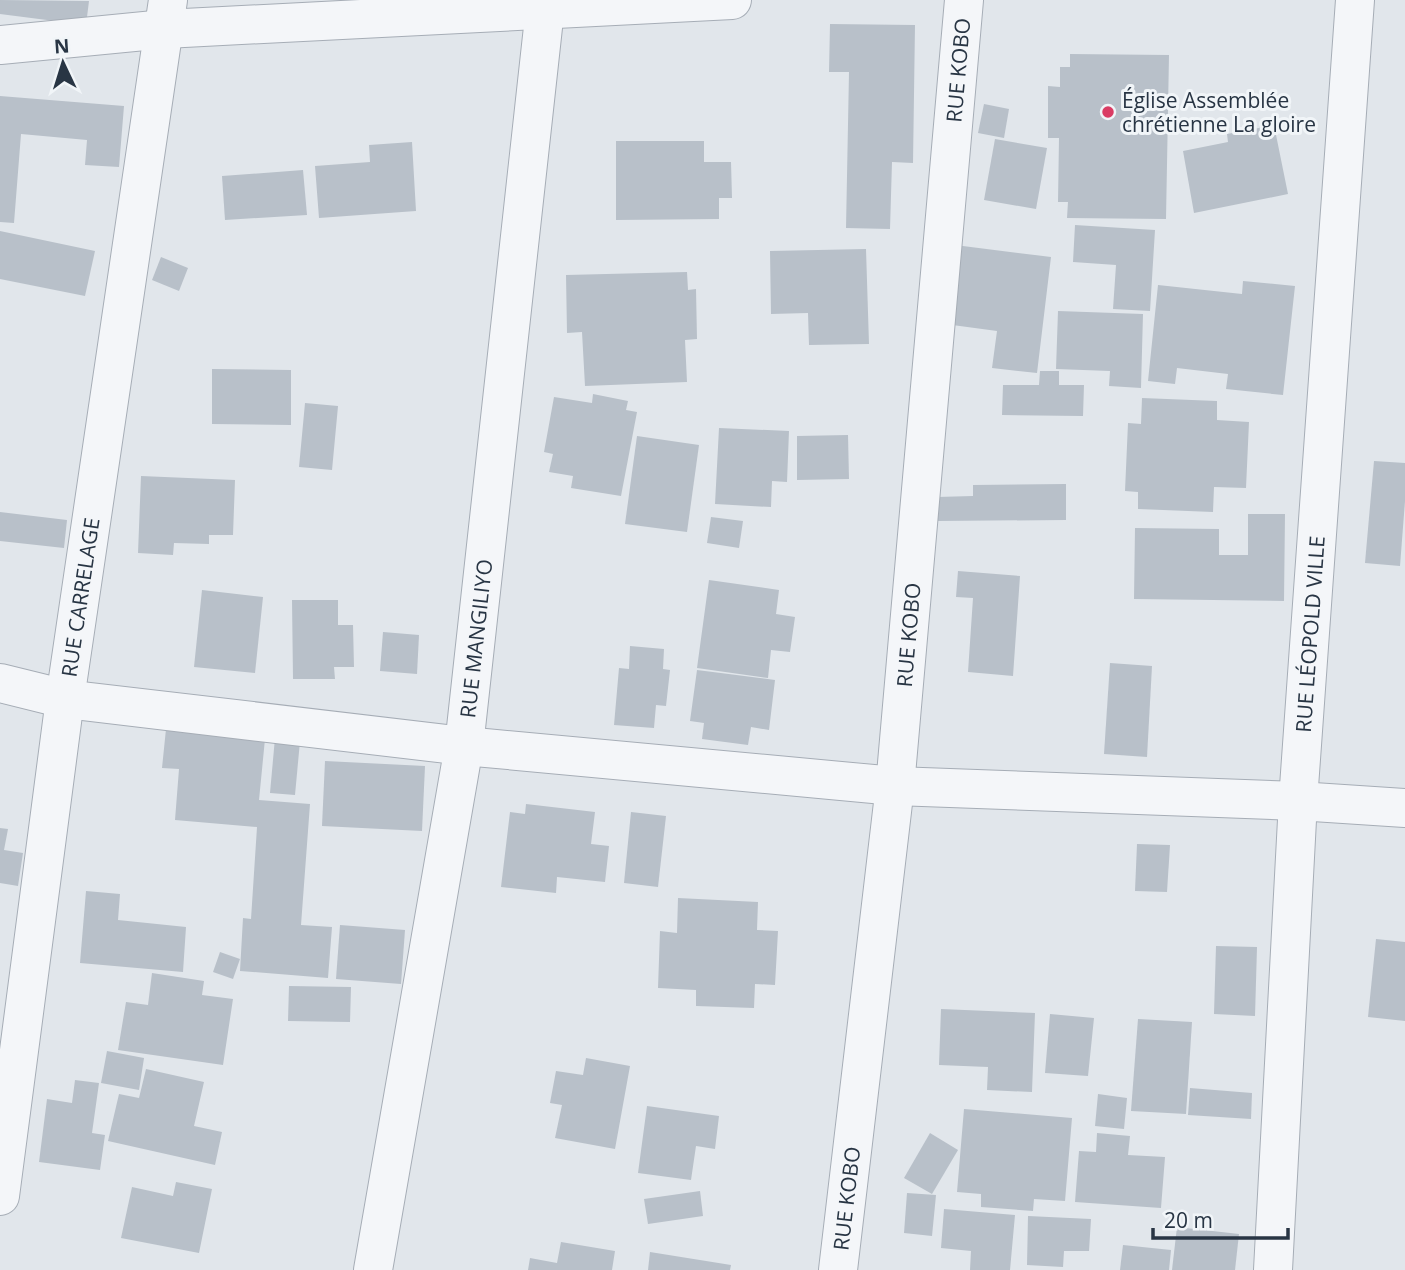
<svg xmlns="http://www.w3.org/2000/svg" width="1405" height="1270" font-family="'Open Sans',sans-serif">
	<rect width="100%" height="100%" fill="#e1e6eb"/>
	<g fill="#b8c0c9">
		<polygon points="0,0 89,1 86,25 0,14"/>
		<polygon points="830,24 915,25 913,163 892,162 890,229 846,228 849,72 829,72"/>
		<polygon points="1070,54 1169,55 1166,219 1067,218 1068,202 1058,202 1059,138 1048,138 1048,86 1060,87 1060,67 1070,67"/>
		<polygon points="0,96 124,106 119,167 85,165 87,140 21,134 14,223 0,222"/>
		<polygon points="984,104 1009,109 1004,138 978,133"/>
		<polygon points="1274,125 1288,194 1194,213 1183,151 1228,142 1227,134"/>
		<polygon points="995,139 1047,148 1036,209 984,200"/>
		<polygon points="616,141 704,141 704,162 731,162 732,198 719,198 719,219 616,220"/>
		<polygon points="412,142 416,211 319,218 315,166 370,162 369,145"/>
		<polygon points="303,170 307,215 225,220 222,176"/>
		<polygon points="1075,225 1155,230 1150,311 1113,309 1116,265 1073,262"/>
		<polygon points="0,231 95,251 85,296 0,279"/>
		<polygon points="955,245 1051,257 1037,373 992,368 997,331 945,324"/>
		<polygon points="866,249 869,344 809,345 808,313 771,314 770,251"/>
		<polygon points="161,257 188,268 179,291 152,280"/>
		<polygon points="687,272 688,290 696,289 697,339 685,340 687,382 585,386 582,332 567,333 566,275"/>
		<polygon points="1243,281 1295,286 1283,395 1226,389 1228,374 1177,368 1175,384 1148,381 1158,285 1242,294"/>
		<polygon points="1058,311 1143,314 1141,388 1109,386 1110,371 1056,369"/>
		<polygon points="212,369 291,370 291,425 212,424"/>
		<polygon points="1040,371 1059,371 1059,385 1084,385 1083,416 1002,415 1003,385 1039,385"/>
		<polygon points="593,394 628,401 626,410 637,412 621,496 571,488 573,476 549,472 553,454 544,452 554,397 592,403"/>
		<polygon points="1142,398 1217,401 1217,420 1249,422 1246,488 1214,487 1213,512 1138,509 1138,492 1125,491 1128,423 1141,424"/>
		<polygon points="305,403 338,406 332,470 299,467"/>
		<polygon points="719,428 789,431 787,482 772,481 771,507 715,504"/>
		<polygon points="848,435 849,479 797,480 797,436"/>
		<polygon points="637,436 699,445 687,532 625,524"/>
		<polygon points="1374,461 1405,463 1405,501 1400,566 1365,563"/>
		<polygon points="141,476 235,480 233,535 209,535 209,544 174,543 173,555 138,553"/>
		<polygon points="1066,484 1066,520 937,521 937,497 973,496 973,485"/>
		<polygon points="0,512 67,520 64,548 0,541"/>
		<polygon points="1248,514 1285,514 1284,601 1134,599 1135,528 1219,529 1219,555 1248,555"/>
		<polygon points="711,517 743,521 739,548 707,543"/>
		<polygon points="958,571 1020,576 1013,676 968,672 973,598 956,597"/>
		<polygon points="709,580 779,590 776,614 795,617 790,652 771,650 768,678 697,668"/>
		<polygon points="202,590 263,597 255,673 194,667"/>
		<polygon points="292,600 338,600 338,625 353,625 354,667 334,667 335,679 293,679"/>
		<polygon points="383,632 419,635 417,674 380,671"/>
		<polygon points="630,646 664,649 663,669 670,670 666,706 656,705 654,728 614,725 619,668 629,669"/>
		<polygon points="1110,663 1152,666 1147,757 1104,754"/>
		<polygon points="697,670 775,680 769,730 751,727 748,745 702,739 704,723 690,721"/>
		<polygon points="166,729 265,739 259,800 310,804 301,925 332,927 328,978 240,971 243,918 251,919 257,827 175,820 179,769 162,768"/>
		<polygon points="275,738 300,741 295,795 270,793"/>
		<polygon points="325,761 425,766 422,831 322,826"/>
		<polygon points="526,804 595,812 591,844 609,846 605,882 557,877 556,893 501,887 510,812 525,814"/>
		<polygon points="631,812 666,816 658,887 624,883"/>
		<polygon points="0,828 8,829 4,850 23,853 18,886 0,883"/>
		<polygon points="1137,844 1170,845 1167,892 1135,891"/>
		<polygon points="86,891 120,894 118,920 186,927 183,972 80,963"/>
		<polygon points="678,898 758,902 757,930 778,931 775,985 755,984 754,1008 696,1006 696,990 658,988 660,931 677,933"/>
		<polygon points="340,925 405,930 401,984 336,979"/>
		<polygon points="1376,939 1405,942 1405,1021 1368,1017"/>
		<polygon points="1216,946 1257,947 1255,1016 1214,1014"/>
		<polygon points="220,952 240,959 233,979 213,972"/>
		<polygon points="152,973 204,981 202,995 233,999 223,1065 118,1050 126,1002 148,1005"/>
		<polygon points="289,986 351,987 350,1022 288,1021"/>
		<polygon points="941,1009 1035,1013 1032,1092 987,1090 988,1067 939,1065"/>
		<polygon points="1050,1014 1094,1018 1088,1076 1045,1073"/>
		<polygon points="1138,1019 1192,1022 1186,1114 1131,1111"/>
		<polygon points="107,1051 144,1058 139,1090 101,1083"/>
		<polygon points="586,1058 630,1066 615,1149 555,1138 562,1105 550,1103 556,1071 583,1075"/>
		<polygon points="146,1069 204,1082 194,1126 222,1132 215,1165 108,1141 119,1094 139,1098"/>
		<polygon points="75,1080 99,1083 92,1133 105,1135 100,1170 39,1162 47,1099 72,1103"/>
		<polygon points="1190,1088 1252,1093 1251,1119 1188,1115"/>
		<polygon points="1098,1094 1127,1098 1124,1129 1095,1126"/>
		<polygon points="647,1106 719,1116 715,1149 696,1146 691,1180 638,1173"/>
		<polygon points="964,1109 1072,1118 1065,1201 1034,1199 1033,1211 981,1207 981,1194 957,1192"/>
		<polygon points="930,1133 958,1150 932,1194 904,1178"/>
		<polygon points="1097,1133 1130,1136 1128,1155 1165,1157 1161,1208 1075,1202 1079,1151 1096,1152"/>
		<polygon points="176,1182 212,1189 199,1253 121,1238 132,1187 173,1196"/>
		<polygon points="700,1191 703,1216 648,1224 644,1199"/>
		<polygon points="907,1193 936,1195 932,1236 904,1233"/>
		<polygon points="944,1209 1015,1215 1010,1270 970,1270 971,1251 941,1248"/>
		<polygon points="1028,1216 1091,1219 1089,1251 1064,1251 1063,1267 1027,1265"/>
		<polygon points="1177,1227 1239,1234 1235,1270 1172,1270"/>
		<polygon points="561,1242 615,1251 612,1270 528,1270 530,1258 557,1263"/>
		<polygon points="1123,1245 1171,1250 1169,1270 1120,1270"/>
		<polygon points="650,1252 731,1265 730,1270 648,1270"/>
	</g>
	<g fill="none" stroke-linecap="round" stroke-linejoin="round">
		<defs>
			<g id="minor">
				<polyline points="0,45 165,29 732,0"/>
				<polyline points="0,683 65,699 464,746 895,786 1298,801 1405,808"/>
				<path id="s1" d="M0 1196 65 699 168 0"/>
				<path id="s2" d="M373 1270 464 746 546 0"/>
				<path id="s3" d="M838 1270 895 786 964 0"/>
				<path id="s4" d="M1273 1270 1298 801 1355 0"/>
			</g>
		</defs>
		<use href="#minor" stroke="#a6adb6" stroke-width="40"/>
		<use href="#minor" stroke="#f4f6f9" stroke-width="38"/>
	</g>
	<circle fill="#da3c64" stroke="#f1f5f8" stroke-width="2.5" cx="1108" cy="112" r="7"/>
	<g text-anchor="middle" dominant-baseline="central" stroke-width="6" stroke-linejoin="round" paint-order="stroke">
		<g font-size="21" fill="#283544" stroke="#f1f5f8">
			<text stroke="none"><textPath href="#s3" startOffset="1206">RUE KOBO</textPath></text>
			<text stroke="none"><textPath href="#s1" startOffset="604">RUE CARRELAGE</textPath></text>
			<text stroke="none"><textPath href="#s4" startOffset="637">RUE LÉOPOLD VILLE</textPath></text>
			<text stroke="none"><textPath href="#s3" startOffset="639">RUE KOBO</textPath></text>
			<text stroke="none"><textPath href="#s2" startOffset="640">RUE MANGILIYO</textPath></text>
			<text stroke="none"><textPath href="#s3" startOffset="72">RUE KOBO</textPath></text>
		</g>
		<g font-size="21" fill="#283544" stroke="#f1f5f8" text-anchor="start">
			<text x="1122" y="100">Église Assemblée<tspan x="1122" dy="24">chrétienne La gloire</tspan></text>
		</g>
	</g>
	<g transform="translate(63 63) rotate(356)" stroke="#f1f5f8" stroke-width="5" paint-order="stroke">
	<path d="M0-5L12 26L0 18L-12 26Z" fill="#283544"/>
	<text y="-10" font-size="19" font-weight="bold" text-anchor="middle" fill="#283544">N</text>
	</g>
	<path d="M1153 1228v10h135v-10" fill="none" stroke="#283544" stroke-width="3.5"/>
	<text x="1164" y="1228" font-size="21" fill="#283544" stroke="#f1f5f8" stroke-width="5" paint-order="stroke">20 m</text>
</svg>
